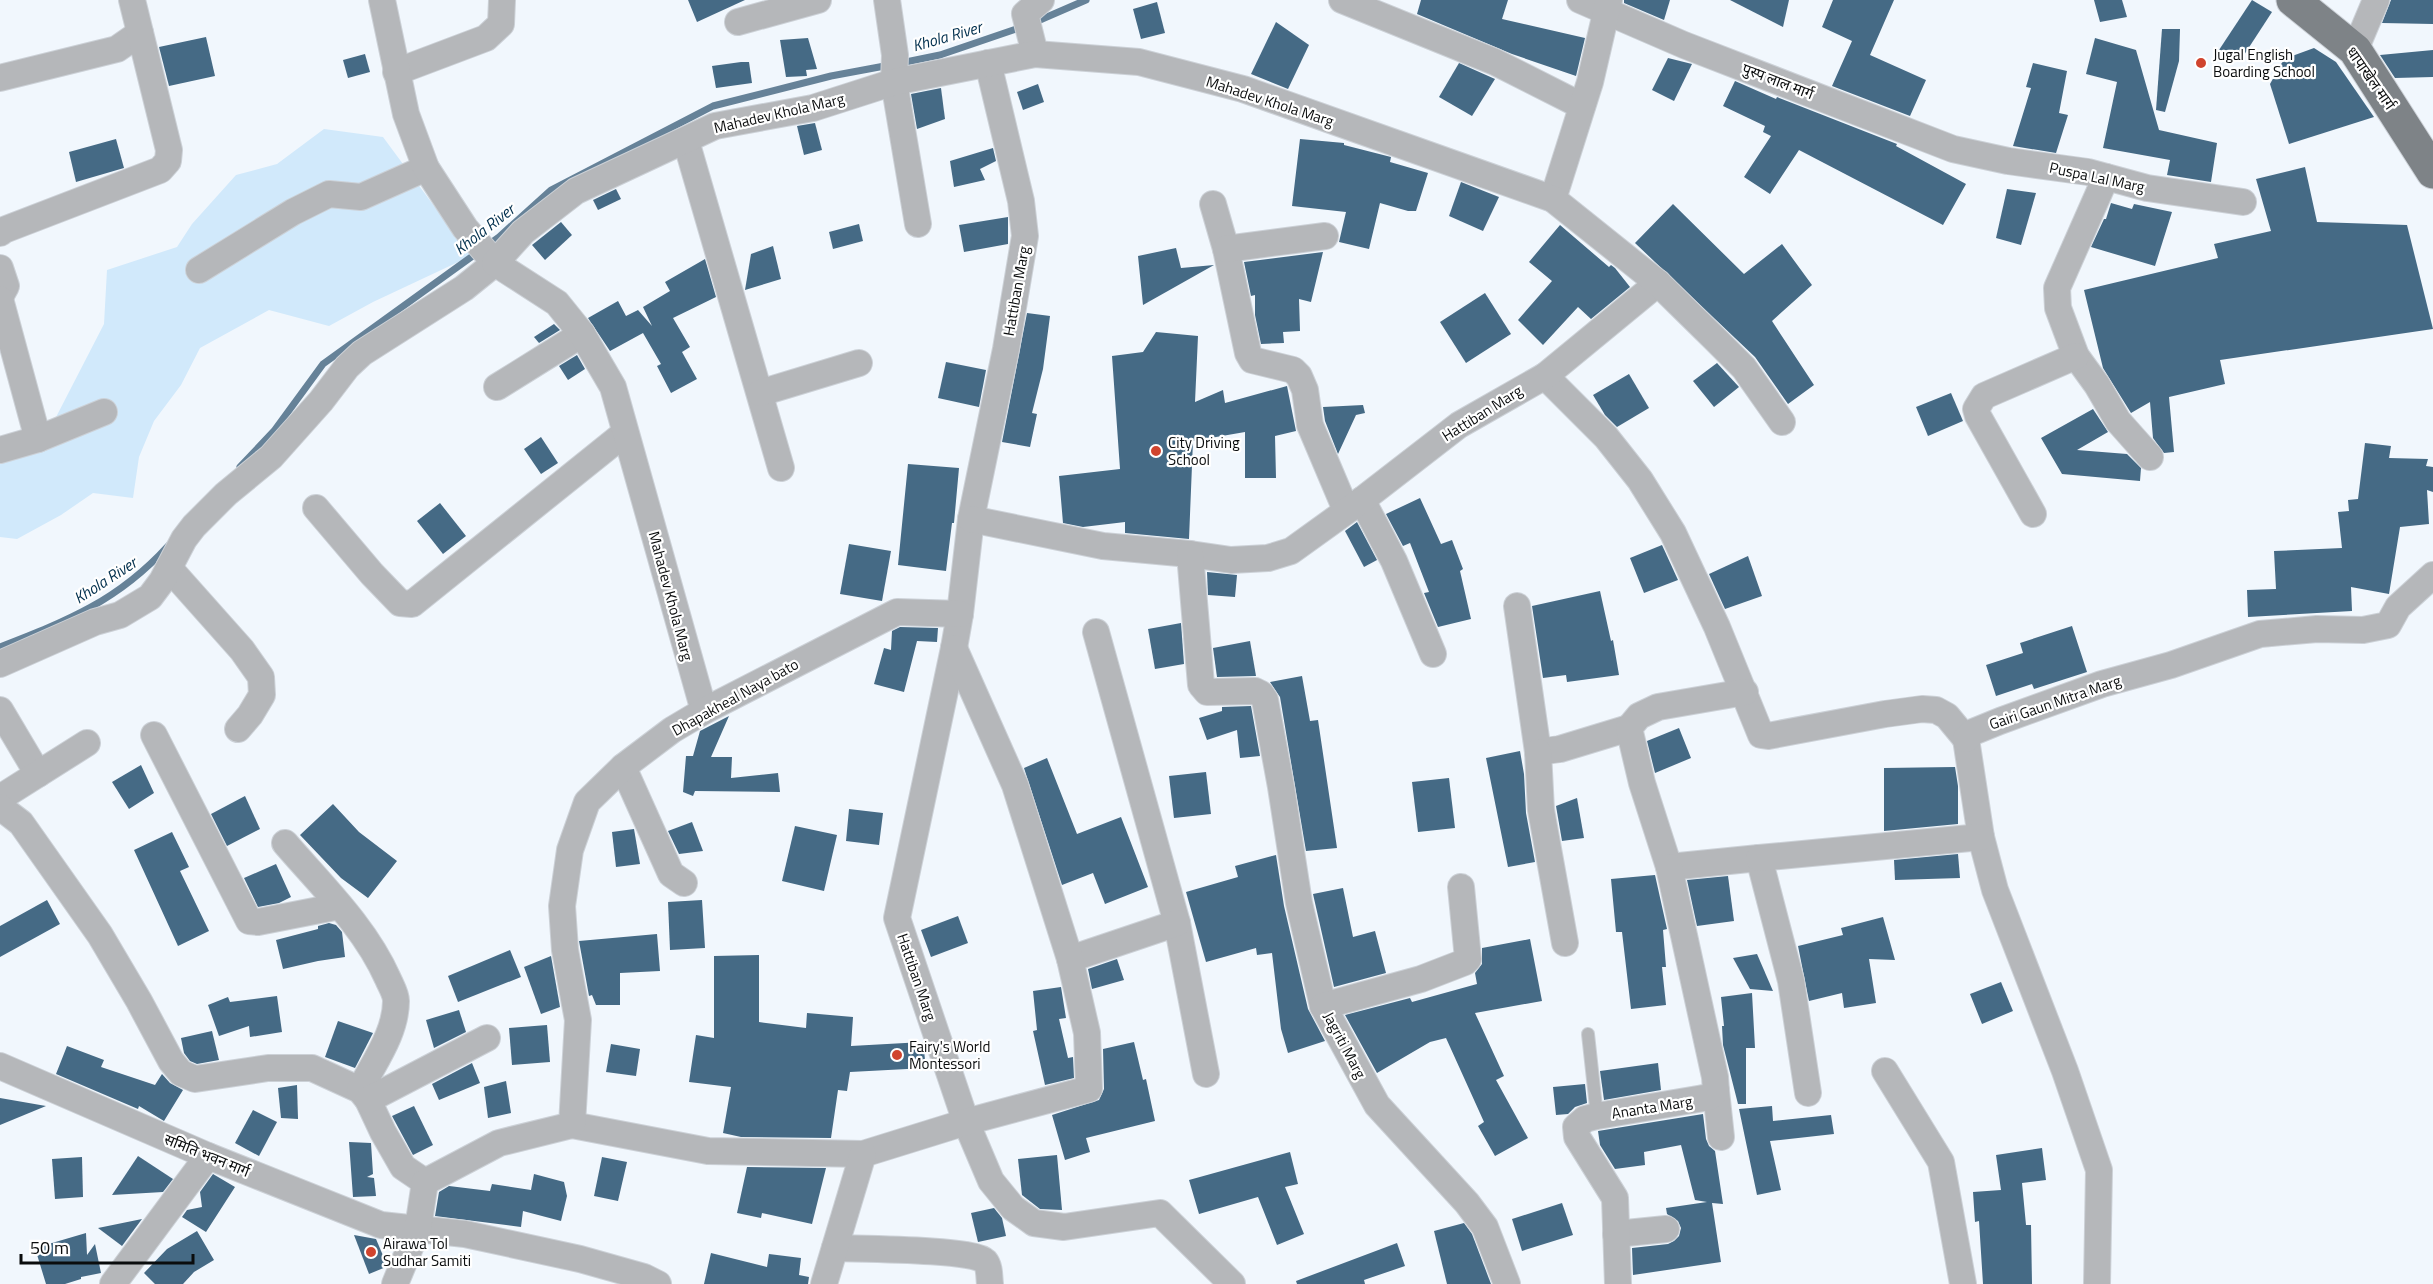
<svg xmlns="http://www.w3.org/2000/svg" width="2433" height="1284" font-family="'Titillium Web','Noto Sans Devanagari',sans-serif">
	<rect width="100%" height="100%" fill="#f1f7fd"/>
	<polygon fill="#d1e9fb" points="324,129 383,137 471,256 373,302 329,326 269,310 200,348 181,385 154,421 139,457 133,498 93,493 61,515 17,539 0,537 0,457 37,454 104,324 107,270 177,247 192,224 236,175 277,164"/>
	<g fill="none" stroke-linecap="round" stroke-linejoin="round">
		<g stroke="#668298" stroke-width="7">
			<polyline points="1033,23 1086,0"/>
			<polyline points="901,63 940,55 1022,27"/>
			<polyline points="240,467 274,431 323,364 499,237 551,190 713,106 831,76 890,65"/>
			<path d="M0 647C67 621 118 601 168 546"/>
		</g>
	</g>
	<g fill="#456a85">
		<polygon points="688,0 745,0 697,22"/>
		<polygon points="1421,0 1508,0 1502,19 1585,38 1576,76 1512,54 1417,14"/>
		<polygon points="1624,0 1670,0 1664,20 1624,3"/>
		<polygon points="1730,0 1789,0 1783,27"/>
		<polygon points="1833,0 1894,0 1870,55 1926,80 1910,116 1832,86 1852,41 1822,27"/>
		<polygon points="2094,0 2122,0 2127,17 2100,22"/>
		<polygon points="2252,0 2272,12 2244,55 2217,53"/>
		<polygon points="2391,0 2433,0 2433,24 2382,23"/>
		<polygon points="1157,2 1165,33 1141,39 1133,9"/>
		<polygon points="1276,22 1309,45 1288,89 1251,74"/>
		<polygon points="2162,29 2180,29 2179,61 2165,112 2156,110"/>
		<polygon points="206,37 215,76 169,86 159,47"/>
		<polygon points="808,38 817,69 806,70 807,76 786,77 780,40"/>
		<polygon points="2095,38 2136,50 2159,130 2217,143 2211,182 2167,175 2170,160 2103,148 2117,82 2086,74"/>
		<polygon points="2314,48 2336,62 2374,117 2289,144 2270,84 2284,59"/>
		<polygon points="2433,50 2433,77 2395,78 2380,55"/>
		<polygon points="365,54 370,72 348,78 343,60"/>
		<polygon points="1668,58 1692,64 1674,101 1652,90"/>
		<polygon points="741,62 749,62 752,83 716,88 712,66"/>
		<polygon points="1459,63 1495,79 1472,116 1439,97"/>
		<polygon points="2033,63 2067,71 2059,113 2068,115 2056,153 2013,146 2031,88 2026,87"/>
		<polygon points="1735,81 1776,99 1777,97 1897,144 1896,146 1966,184 1943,225 1799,150 1770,194 1744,177 1771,136 1763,132 1765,126 1723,106"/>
		<polygon points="1038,84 1044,102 1023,110 1017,92"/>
		<polygon points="941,88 945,119 917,129 911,94"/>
		<polygon points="815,123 822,150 804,155 797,126"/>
		<polygon points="116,139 124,168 76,182 69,152"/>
		<polygon points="1300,139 1344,143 1344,145 1391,157 1390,162 1428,173 1416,211 1408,211 1380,203 1369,249 1339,242 1346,212 1292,206"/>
		<polygon points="993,148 996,161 980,169 985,180 954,187 950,161"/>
		<polygon points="2305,167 2317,222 2407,225 2433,329 2220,360 2225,384 2169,397 2174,452 2164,453 2153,438 2150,402 2131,413 2103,368 2084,290 2218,258 2214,244 2271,231 2256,179"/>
		<polygon points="1461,182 1499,197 1483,231 1449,216"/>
		<polygon points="616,189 621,199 598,210 593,200"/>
		<polygon points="2007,189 2036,193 2021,245 1996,238"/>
		<polygon points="2111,203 2132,209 2134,204 2172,212 2155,266 2091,247 2104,219 2106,219"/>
		<polygon points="1673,204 1744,274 1782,244 1812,285 1772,321 1814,385 1788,404 1755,357 1635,243"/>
		<polygon points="1008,217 1008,244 964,252 959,225"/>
		<polygon points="561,222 572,235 545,260 532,245"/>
		<polygon points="859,224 863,241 833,249 829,232"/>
		<polygon points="1560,225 1609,267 1611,265 1615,268 1630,287 1591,319 1578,307 1543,345 1518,320 1552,281 1529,262"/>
		<polygon points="773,246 781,279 745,290 751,254"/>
		<polygon points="1176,248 1181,268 1214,265 1143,305 1138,256"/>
		<polygon points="1323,252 1311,302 1299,299 1300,331 1283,332 1284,343 1261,344 1255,315 1255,295 1251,296 1244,262"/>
		<polygon points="705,259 716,297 673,318 690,347 682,352 697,379 671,393 657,366 661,364 643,333 610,351 588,318 618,301 626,316 638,310 652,326 643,307 670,291 665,282"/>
		<polygon points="1485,293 1511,334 1466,363 1440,322"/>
		<polygon points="1027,313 1050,316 1043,369 1032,413 1037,414 1030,447 1002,442"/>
		<polygon points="554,324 560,330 539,343 534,337"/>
		<polygon points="1156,332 1198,336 1195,402 1223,390 1225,403 1287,386 1296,431 1275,436 1276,478 1245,478 1245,432 1193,441 1189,539 1125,533 1125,522 1083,527 1063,523 1059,476 1120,469 1112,356 1143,352"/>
		<polygon points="577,355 585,369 568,380 559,366"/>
		<polygon points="946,362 986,370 979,407 938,398"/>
		<polygon points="1717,363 1739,387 1714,407 1693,381"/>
		<polygon points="1629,374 1649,408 1617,427 1605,415 1593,395"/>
		<polygon points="1951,393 1963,421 1928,436 1916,407"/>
		<polygon points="1363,405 1365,413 1356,415 1338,454 1325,421 1323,407"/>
		<polygon points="2093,409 2108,432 2077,450 2127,454 2141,468 2140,481 2062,474 2041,438"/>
		<polygon points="541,437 558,463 541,474 524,449"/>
		<polygon points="2365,443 2391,446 2389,458 2428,459 2426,466 2433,467 2433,492 2427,490 2429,524 2400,527 2389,594 2351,587 2352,611 2248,617 2247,590 2276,589 2274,551 2342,548 2338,512 2349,511 2348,500 2358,499"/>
		<polygon points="908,464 959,468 954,523 952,523 946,571 898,565"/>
		<polygon points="1420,498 1441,544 1452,540 1463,569 1460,571 1471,619 1438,627 1424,593 1429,592 1410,543 1403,546 1386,514"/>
		<polygon points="440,503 466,536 443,554 417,521"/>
		<polygon points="1357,522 1377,560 1364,567 1345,531"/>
		<polygon points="849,544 891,551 882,601 840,594"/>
		<polygon points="1662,545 1678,580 1644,593 1630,558"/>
		<polygon points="1748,556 1762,596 1725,609 1709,574"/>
		<polygon points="1207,572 1237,575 1235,597 1208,595"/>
		<polygon points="1600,591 1611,641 1613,640 1619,675 1567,682 1566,675 1543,678 1532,606"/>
		<polygon points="1181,623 1184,664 1155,669 1148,629"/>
		<polygon points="2072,626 2087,672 2034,689 2032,684 1996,696 1986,665 2023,653 2020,643"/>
		<polygon points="900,627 938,628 937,642 917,641 904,692 874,684 884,648 891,650 892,631"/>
		<polygon points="1250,641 1256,676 1217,677 1213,648"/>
		<polygon points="1302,676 1310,721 1318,720 1337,848 1306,851 1280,697 1270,682"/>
		<polygon points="1251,706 1260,756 1240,758 1237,730 1207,740 1199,718 1222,711 1222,707"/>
		<polygon points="729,716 711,757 732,757 731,778 778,773 780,792 695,791 693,796 683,792 686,756 693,756 700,731"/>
		<polygon points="1679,728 1691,758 1655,773 1647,741"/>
		<polygon points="1520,751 1524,774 1526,813 1535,862 1508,867 1486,758"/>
		<polygon points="1047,758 1077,834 1121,817 1148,887 1105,904 1093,873 1062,885 1024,768"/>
		<polygon points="141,765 154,793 129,809 112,782"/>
		<polygon points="1955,767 1958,786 1958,824 1884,831 1884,768"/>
		<polygon points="1206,772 1211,814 1174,818 1169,776"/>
		<polygon points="1449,778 1455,828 1418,832 1412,782"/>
		<polygon points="245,796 260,829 227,846 211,814"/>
		<polygon points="1577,798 1584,838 1562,841 1556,806"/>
		<polygon points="333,804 359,832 397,861 368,898 341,878 300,835"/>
		<polygon points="849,809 883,813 879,845 846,841"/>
		<polygon points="692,822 703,851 679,854 668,831"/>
		<polygon points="795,826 837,835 824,891 782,881"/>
		<polygon points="634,829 640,864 616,867 612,832"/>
		<polygon points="172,832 189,867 180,871 209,931 178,946 134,850"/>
		<polygon points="1958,854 1960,878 1895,880 1894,860"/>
		<polygon points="1276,855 1284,906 1308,1009 1325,1041 1288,1053 1281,1029 1272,953 1257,955 1256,948 1206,962 1186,892 1238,877 1235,866"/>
		<polygon points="276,864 291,897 279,903 258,907 244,878"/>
		<polygon points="1655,875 1667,929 1663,930 1666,967 1662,967 1666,1005 1631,1009 1622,932 1616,932 1611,879"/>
		<polygon points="1728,876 1734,921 1697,926 1687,880"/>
		<polygon points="1343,888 1353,937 1375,931 1386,973 1334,987 1313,894"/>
		<polygon points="47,900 60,924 0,957 0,926"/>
		<polygon points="702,900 705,948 670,950 668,902"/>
		<polygon points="958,916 968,943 931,957 921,930"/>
		<polygon points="1883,917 1895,960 1869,959 1876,1003 1844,1008 1842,993 1809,1001 1798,946 1843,935 1841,928"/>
		<polygon points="329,923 336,925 342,932 345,957 318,961 283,969 276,940 318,929 318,926"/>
		<polygon points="657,934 660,971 620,973 620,1005 596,1005 592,995 589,996 579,941"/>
		<polygon points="1530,939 1542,1001 1475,1013 1504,1076 1496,1080 1528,1138 1495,1156 1478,1126 1484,1122 1446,1038 1430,1042 1377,1073 1345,1015 1410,998 1412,1002 1477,984 1475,973 1482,964 1482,948"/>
		<polygon points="510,950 521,977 458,1002 448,976"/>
		<polygon points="1757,954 1773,991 1750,989 1733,958"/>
		<polygon points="759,955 759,1022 806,1028 807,1013 853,1017 851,1046 923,1042 926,1068 850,1072 847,1091 838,1090 831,1138 741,1137 723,1133 731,1087 689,1082 696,1035 714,1038 714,956"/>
		<polygon points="551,956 560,1007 541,1014 524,967"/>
		<polygon points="1117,959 1124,980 1092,989 1088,969"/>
		<polygon points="2001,982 2013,1011 1982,1024 1970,994"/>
		<polygon points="1061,987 1066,1018 1059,1019 1068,1058 1073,1057 1074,1078 1045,1085 1033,1031 1037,1030 1033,991"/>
		<polygon points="1752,993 1755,1048 1746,1048 1746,1104 1738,1104 1723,1045 1722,1026 1724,1026 1721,997"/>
		<polygon points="277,996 282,1032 250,1037 249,1026 219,1036 208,1005 228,997 230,1002"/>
		<polygon points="459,1010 466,1032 434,1048 426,1020"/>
		<polygon points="338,1021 373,1033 355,1068 325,1057"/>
		<polygon points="547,1025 550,1062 512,1065 509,1028"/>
		<polygon points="212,1031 219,1060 197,1064 190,1061 184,1053 181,1038"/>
		<polygon points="1134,1042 1143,1080 1146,1079 1155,1121 1086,1138 1090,1152 1065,1160 1052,1115 1099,1100 1104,1089 1103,1049"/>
		<polygon points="611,1044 640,1049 636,1076 606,1072"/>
		<polygon points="67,1046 104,1060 101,1067 155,1085 162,1074 170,1083 183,1090 164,1121 139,1106 138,1109 56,1074"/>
		<polygon points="472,1063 480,1083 439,1100 432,1084"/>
		<polygon points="1658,1063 1661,1090 1604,1100 1600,1071"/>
		<polygon points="506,1081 511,1113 488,1118 484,1087"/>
		<polygon points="1585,1084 1587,1103 1575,1107 1568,1114 1556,1115 1553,1087"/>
		<polygon points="297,1085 298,1119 281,1118 278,1088"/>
		<polygon points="0,1098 46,1106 0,1125"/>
		<polygon points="414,1106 433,1145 413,1155 392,1116"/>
		<polygon points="1772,1106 1773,1121 1831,1115 1834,1134 1770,1141 1781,1190 1757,1195 1739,1109"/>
		<polygon points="253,1110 277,1122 259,1156 235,1143"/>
		<polygon points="1703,1114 1706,1139 1709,1146 1715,1151 1723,1204 1712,1203 1721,1262 1633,1275 1632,1248 1668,1244 1674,1241 1679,1236 1681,1228 1678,1221 1667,1214 1666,1208 1707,1202 1695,1200 1681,1145 1644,1152 1645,1165 1615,1169 1600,1145 1598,1131"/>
		<polygon points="349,1142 371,1143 373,1174 367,1177 374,1178 376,1196 353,1197"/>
		<polygon points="2042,1148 2046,1180 2022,1183 2026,1225 2031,1225 2032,1284 1983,1284 1979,1221 1975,1222 1973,1192 2001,1190 1996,1155"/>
		<polygon points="1290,1152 1298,1184 1285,1187 1304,1234 1277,1245 1258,1197 1199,1214 1189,1180"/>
		<polygon points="1057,1155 1062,1210 1040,1209 1022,1195 1018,1159"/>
		<polygon points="138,1156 173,1179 163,1192 112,1195"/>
		<polygon points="82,1157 83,1197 55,1199 52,1159"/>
		<polygon points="602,1157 627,1162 618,1201 594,1196"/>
		<polygon points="747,1167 826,1168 812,1224 762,1213 761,1218 737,1213"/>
		<polygon points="213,1174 235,1187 206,1232 182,1217 187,1210 202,1207 200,1192"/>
		<polygon points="534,1174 564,1182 567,1196 561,1221 523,1211 521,1227 435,1216 439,1192 449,1186 490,1191 492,1184 531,1190"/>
		<polygon points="1562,1203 1573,1235 1522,1251 1512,1219"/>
		<polygon points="994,1208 1002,1218 1006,1236 978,1242 971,1213"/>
		<polygon points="142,1219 122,1246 98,1228"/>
		<polygon points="1464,1223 1472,1234 1491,1284 1447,1284 1434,1231"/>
		<polygon points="197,1231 214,1260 194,1272 183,1284 155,1284 144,1273 167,1249"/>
		<polygon points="86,1233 87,1255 95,1244 101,1273 81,1277 81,1279 65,1284 46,1284 35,1248"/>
		<polygon points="354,1235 376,1239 387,1265 386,1267 369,1274"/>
		<polygon points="1397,1243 1405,1266 1364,1280 1365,1284 1297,1284 1296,1281"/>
		<polygon points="711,1253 767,1267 769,1254 801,1258 799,1275 809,1277 808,1284 704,1284"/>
	</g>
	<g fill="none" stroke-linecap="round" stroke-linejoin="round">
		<defs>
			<polyline id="lane" points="1588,1034 1597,1116"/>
			<g id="street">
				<polyline points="887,0 895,55 894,82 918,224"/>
				<polyline points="1342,0 1495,62 1582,106"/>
				<polyline points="1580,0 1684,45 1953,149 2008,161 2088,172 2147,188 2243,202"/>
				<polyline points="738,22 818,0"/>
				<polyline points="2355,50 2376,0"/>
				<polyline points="1035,54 1025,14 1041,0"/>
				<polyline points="988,63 1021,201 1025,236 1006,349 971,519 960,614 954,648 897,918 966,1122 991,1181 1013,1208 1034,1223 1064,1227 1160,1213 1232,1284"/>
				<polyline points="396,72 486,38 501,24 502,0"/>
				<polyline points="0,78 117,49 140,33"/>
				<polyline points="686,141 781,468"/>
				<polyline points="2106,177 2057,288 2058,308 2076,356 2097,385 2118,421 2150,457"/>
				<polyline points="1553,199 1590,82 1609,0"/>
				<polyline points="1213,204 1226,249 1248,353 1252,360 1293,370 1299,376 1305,390 1310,425 1346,510"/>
				<polyline points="0,233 4,230 160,170 168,161 169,150 132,0"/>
				<polyline points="1226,249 1325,236"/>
				<polyline points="0,268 6,286 0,297"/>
				<polyline points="199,270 293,212 329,194 361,197 426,168"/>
				<polyline points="0,299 38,439"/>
				<polyline points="1545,376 1606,437 1640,480 1673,533 1717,627 1761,735 1768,736 1885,714 1922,709 1936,710 1947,716 1966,739"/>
				<polyline points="497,387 582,334"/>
				<polyline points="760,393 859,363"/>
				<polyline points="0,450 38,439 104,412"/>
				<polyline points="1362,500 1394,561 1433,654"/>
				<polyline points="316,508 372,574 400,603 412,604 625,433"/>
				<polyline points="2033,514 1978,416 1976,409 1984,396 2076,356"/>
				<polyline points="971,519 1103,546 1190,554 1231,560 1268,558 1291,551 1362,500 1459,425 1545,376 1658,283"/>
				<polyline points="1190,554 1201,685 1207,692 1255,691 1261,694 1265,700 1281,787 1299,903 1323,1006 1377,1105 1467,1203 1485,1227 1507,1284"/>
				<polyline points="169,568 242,650 261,677 262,695 250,715 238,729"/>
				<polyline points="1517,606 1538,752 1560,749 1629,728"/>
				<polyline points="1096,632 1177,923 1206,1074"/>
				<polyline points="0,664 95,622 120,615 150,597 162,581 184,539 194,526 226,494 271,457 321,401 347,367 362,353 464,288 495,263 465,228 426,168 406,114 382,0"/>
				<polyline points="1745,692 1658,707 1639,716 1629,728 1642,783 1669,867 1759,858 1791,981 1808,1093"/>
				<polyline points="0,710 38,774"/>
				<polyline points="704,711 613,387 582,334 557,303 495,263 523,232 576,191 715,126 813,108 894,82 1035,54 1139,62 1243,89 1553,199 1658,283 1717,341 1744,368 1782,422"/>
				<polyline points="154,735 249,921 258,922 340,906"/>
				<polyline points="1966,739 1981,837 1995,890 2065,1071 2099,1170 2097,1284"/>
				<polyline points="1966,739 1973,732 2000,721 2102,684 2171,665 2260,634 2317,629 2363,630 2388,625 2398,607 2433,575"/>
				<polyline points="1538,752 1541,810 1565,943"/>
				<polyline points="623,767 671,874 684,883"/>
				<polyline points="0,798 87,743"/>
				<polyline points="0,807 21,823 100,935 139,1001 171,1061 181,1073 195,1079 268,1068 312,1068 360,1090 368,1100 383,1132 403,1167 425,1182"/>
				<path d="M285 843C322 886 365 927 388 979 391 986 396 994 396 1001 396 1033 374 1062 360 1090"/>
				<polyline points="1759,858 1981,837"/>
				<polyline points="1070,959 1177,923"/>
				<polyline points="1323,1006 1421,979 1465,962 1468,959 1461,887"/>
				<polyline points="0,1066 208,1156 381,1225 465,1234 580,1259 644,1277 658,1284"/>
				<polyline points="1885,1071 1941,1162 1963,1284"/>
				<polyline points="1716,1091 1721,1137"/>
				<polyline points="368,1100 487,1038"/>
				<polyline points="572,1125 708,1151 863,1154 966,1122 1089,1089 1087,1033 1070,959 1015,785 954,648"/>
				<polyline points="1616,1234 1666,1229"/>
				<path d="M835 1248C858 1249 974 1249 985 1261 990 1267 989 1277 990 1284"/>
				<polyline points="113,1284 208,1156"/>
				<polyline points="395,1284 418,1228 425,1182 499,1143 572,1125 578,1020 565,950 562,906 570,850 587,802 623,767 672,730 704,711 897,612 960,614"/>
				<polyline points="824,1284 863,1154"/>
				<polyline points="1618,1284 1615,1198 1577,1137 1576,1127 1585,1119 1597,1116 1698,1099 1709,1097 1716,1091 1715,1077 1669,867"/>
			</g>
			<polyline id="primary" points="2293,0 2355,50 2433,172"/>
		</defs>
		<use href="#lane" stroke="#ccd1d7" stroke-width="14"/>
		<use href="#street" stroke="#ccd1d7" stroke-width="28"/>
		<use href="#primary" stroke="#ccd1d7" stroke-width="35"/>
		<use href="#lane" stroke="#b5b7ba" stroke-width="12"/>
		<use href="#street" stroke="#b5b7ba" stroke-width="26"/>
		<use href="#primary" stroke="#7e8387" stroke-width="33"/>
	</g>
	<g fill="#d0442e" stroke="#fff" stroke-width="2">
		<circle cx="2201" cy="63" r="6"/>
		<circle cx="1156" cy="451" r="6"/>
		<circle cx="897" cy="1055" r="6"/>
		<circle cx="371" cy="1252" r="6"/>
	</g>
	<g text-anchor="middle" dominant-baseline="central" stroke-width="4.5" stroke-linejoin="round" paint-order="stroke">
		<g font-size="15" fill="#0a0c0d" stroke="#fff" text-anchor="start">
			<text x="2213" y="54">Jugal English<tspan x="2213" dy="17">Boarding School</tspan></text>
			<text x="1168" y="442">City Driving<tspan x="1168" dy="17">School</tspan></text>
			<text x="909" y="1046">Fairy's World<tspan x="909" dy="17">Montessori</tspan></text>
			<text x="383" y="1243">Airawa Tol<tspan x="383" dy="17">Sudhar Samiti</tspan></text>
		</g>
		<g font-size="15" fill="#0a0c0d" stroke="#fff">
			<text transform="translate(2371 78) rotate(55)">धापाखेल मार्ग</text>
			<text transform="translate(1778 81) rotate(21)">पुस्प लाल मार्ग</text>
			<text transform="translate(1270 101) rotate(18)">Mahadev Khola Marg</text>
			<text transform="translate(779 113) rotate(-13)">Mahadev Khola Marg</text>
			<text transform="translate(2097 177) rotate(12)">Puspa Lal Marg</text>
			<text transform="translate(1016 291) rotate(-80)">Hattiban Marg</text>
			<text transform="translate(1482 413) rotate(-32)">Hattiban Marg</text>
			<text transform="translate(671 596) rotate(75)">Mahadev Khola Marg</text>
			<text transform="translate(735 697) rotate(-29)">Dhapakheal Naya bato</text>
			<text transform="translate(2055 702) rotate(-19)">Gairi Gaun Mitra Marg</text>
			<text transform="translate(917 977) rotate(71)">Hattiban Marg</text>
			<text transform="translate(1345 1045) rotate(62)">Jagriti Marg</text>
			<text transform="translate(1652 1107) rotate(-9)">Ananta Marg</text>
			<text transform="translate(207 1155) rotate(22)">समिति भवन मार्ग</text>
		</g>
		<g font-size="16" font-style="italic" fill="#002f4d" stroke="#fff">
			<text transform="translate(947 36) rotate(-16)">Khola River</text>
			<text transform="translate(484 229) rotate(-38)">Khola River</text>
			<text transform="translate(105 580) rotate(-33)">Khola River</text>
		</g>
	</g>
	<path d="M21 1254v9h172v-9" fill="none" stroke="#0a0c0d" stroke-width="3"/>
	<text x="30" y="1254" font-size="18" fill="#0a0c0d" stroke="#ffffff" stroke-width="4.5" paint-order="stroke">50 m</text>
</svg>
